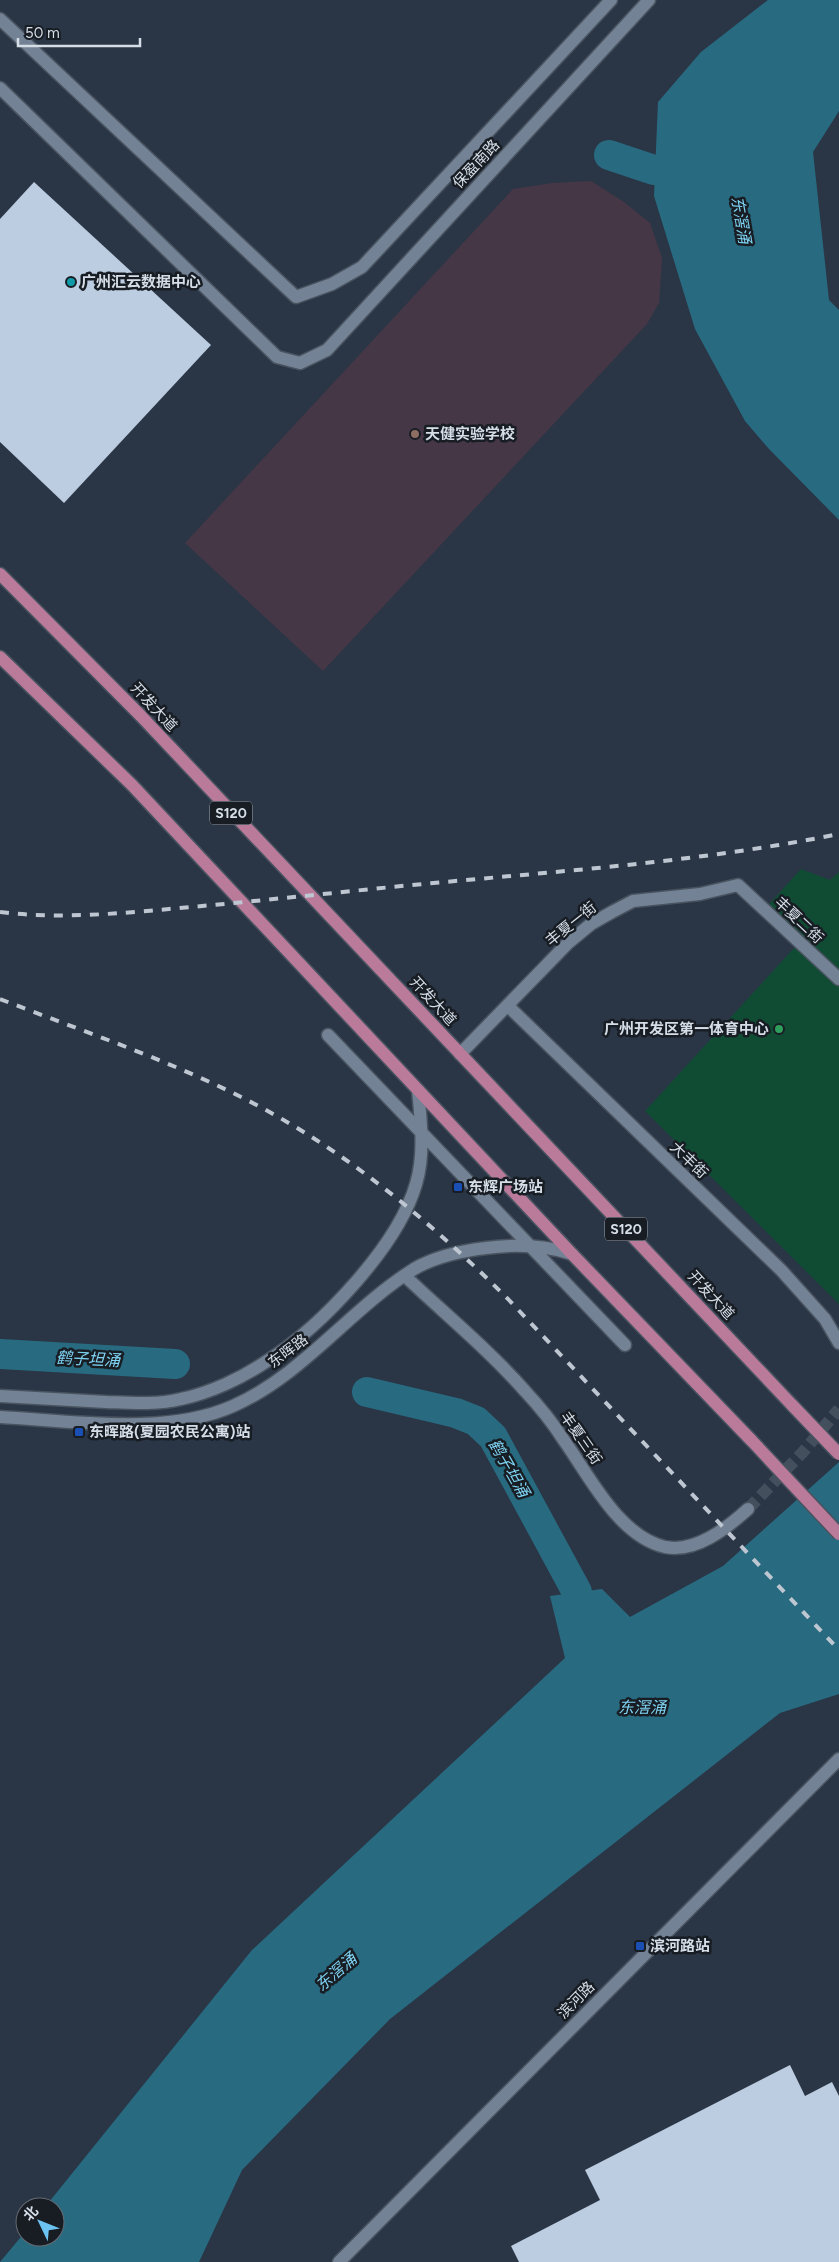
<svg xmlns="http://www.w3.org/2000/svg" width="839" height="2262" font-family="Figtree,'Noto Sans SC',sans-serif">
	<rect width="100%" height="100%" fill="#2a3646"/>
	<polygon fill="#453746" points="591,181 624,202 650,223 662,258 659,303 647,324 323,671 185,543 513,189 552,183"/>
	<polygon fill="#104c34" points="801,869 830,880 839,872 839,1304 645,1111 795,947 761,913"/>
	<g fill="#286b81">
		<polygon points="768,0 839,0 839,111 813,152 829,300 839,310 839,520 769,449 745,421 695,329 654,196 658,102 701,52"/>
		<polygon points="839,1462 839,1694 780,1713 390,2019 242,2170 199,2262 0,2262 25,2232 25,2237 55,2237 55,2207 45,2207 252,1950 565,1658 550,1596 602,1589 630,1617 723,1566"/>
	</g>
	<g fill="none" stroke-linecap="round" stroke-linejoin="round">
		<g stroke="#286b81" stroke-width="30">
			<polyline points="609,155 654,170"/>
			<polyline points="0,1354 175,1364"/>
			<polyline points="367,1392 456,1413 476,1421 493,1437 577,1592"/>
		</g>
	</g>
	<g fill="#bdcde1">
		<polygon points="34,182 211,345 64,503 0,442 0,219"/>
		<polygon points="790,2065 805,2096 832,2082 839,2096 839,2262 519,2262 511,2246 600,2200 585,2170"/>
	</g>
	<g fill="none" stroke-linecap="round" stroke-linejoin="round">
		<polyline stroke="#444f5e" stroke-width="12" stroke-dasharray="12 6" stroke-linecap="butt" points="748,1509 803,1452 839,1409"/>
		<defs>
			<g id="minor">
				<polyline points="0,19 296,297 332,284 362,267 611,0"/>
				<polyline points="0,88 277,357 300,363 327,350 649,0"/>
				<polyline points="508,1006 781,1270 825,1319 839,1343"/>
				<polyline points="460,1054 568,943 591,924 612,912 633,901 700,894 738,885 839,979"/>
				<path d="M405 1276C445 1314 489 1350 525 1391 539 1406 552 1422 563 1439 589 1475 618 1536 665 1547 696 1553 727 1528 748 1509"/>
			</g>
			<g id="tertiary">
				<polyline points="328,1035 625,1345"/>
				<path d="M0 1396C35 1398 70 1400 106 1402 131 1403 156 1405 181 1399 210 1393 242 1378 267 1361 321 1327 398 1246 416 1184 425 1154 421 1122 418 1090"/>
				<path d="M0 1417C71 1421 166 1436 233 1406 303 1375 349 1310 414 1269 436 1256 461 1251 486 1248 515 1244 543 1245 572 1254"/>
				<polyline points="339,2262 839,1759"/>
			</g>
			<g id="primary">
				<polyline points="0,574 141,716 792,1405"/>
				<polyline points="0,657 132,785 572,1254 752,1441"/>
			</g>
		</defs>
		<use href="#minor" stroke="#495360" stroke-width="15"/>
		<use href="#tertiary" stroke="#495360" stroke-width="15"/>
		<use href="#primary" stroke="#495360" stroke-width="15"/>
		<use href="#minor" stroke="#738294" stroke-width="12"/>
		<use href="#tertiary" stroke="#738294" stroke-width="12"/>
		<use href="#primary" stroke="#ba7a99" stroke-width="12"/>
		<g stroke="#bec7d1" stroke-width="4" stroke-dasharray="9 9" stroke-linecap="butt">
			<path d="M0 912C55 919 114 914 169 909 237 903 304 896 372 889 527 873 685 865 839 834"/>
			<path d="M0 999C82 1031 166 1059 245 1099 344 1149 430 1221 508 1299L839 1650"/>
		</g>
		<defs>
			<g id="primary-bridge">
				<polyline points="792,1405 839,1454"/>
				<polyline points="752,1441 839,1534"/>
			</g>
		</defs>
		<use href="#primary-bridge" stroke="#495360" stroke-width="15" stroke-linecap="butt"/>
		<use href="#primary-bridge" stroke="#ba7a99" stroke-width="12"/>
	</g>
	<circle fill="#0f9aa8" stroke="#181d24" stroke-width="2" cx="71" cy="282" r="5"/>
	<circle fill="#8d6e63" stroke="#181d24" stroke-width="2" cx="415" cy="434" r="5"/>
	<circle fill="#2e9e5b" stroke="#181d24" stroke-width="2" cx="779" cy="1029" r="5"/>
	<g fill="#1a4fb4" stroke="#181d24" stroke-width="2">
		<rect x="453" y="1182" width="10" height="10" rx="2.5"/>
		<rect x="74" y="1427" width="10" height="10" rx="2.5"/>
		<rect x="635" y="1941" width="10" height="10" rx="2.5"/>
	</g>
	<g text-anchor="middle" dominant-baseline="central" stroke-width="5" stroke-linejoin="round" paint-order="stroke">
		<g fill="#181d24" stroke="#9ca3ac" stroke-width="1">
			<rect x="210" y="801.5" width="42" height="23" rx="4"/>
			<rect x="605" y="1217.5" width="42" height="23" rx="4"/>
		</g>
		<g font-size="14" font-weight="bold" fill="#d5dde7">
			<text x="231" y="813">S120</text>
			<text x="626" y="1229">S120</text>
		</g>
		<g font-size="15" fill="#d5dde7" stroke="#181d24">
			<text transform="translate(476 164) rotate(-47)">保盈南路</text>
			<text transform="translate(154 707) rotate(47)">开发大道</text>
			<text transform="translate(799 920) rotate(43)">丰夏二街</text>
			<text transform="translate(571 924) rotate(-39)">丰夏一街</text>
			<text transform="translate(433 1001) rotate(47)">开发大道</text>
			<text transform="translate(689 1160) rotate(44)">大丰街</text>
			<text transform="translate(711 1295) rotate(47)">开发大道</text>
			<text transform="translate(288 1351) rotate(-37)">东晖路</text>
			<text transform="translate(581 1438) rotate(55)">丰夏三街</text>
			<text transform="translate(576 2000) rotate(-45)">滨河路</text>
		</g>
		<g font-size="15" font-weight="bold" fill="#d5dde7" stroke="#181d24" text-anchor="start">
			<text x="81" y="282">广州汇云数据中心</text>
			<text x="425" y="434">天健实验学校</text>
			<text x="769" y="1029" text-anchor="end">广州开发区第一体育中心</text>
			<text x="468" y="1187">东辉广场站</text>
			<text x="89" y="1432">东晖路(夏园农民公寓)站</text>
			<text x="650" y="1946">滨河路站</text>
		</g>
		<g font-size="16" font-style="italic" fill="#7ed3f2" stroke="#181d24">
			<text transform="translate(741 220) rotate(80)">东滘涌</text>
			<text transform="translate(88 1359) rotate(3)">鹤子坦涌</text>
			<text transform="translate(509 1468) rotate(60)">鹤子坦涌</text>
			<text x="642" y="1707">东滘涌</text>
			<text transform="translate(336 1972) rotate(-41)">东滘涌</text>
		</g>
	</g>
	<g transform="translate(40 2222) rotate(313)"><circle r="24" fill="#181d24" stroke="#646a72"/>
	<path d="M0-4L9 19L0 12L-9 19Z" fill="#6cc3f2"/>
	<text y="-8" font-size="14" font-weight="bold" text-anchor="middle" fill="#d5dde7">北</text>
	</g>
	<path d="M18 38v8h122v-8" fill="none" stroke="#d5dde7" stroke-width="2.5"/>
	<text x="25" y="38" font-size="15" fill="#d5dde7" stroke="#181d24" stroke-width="4" paint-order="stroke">50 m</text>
</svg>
